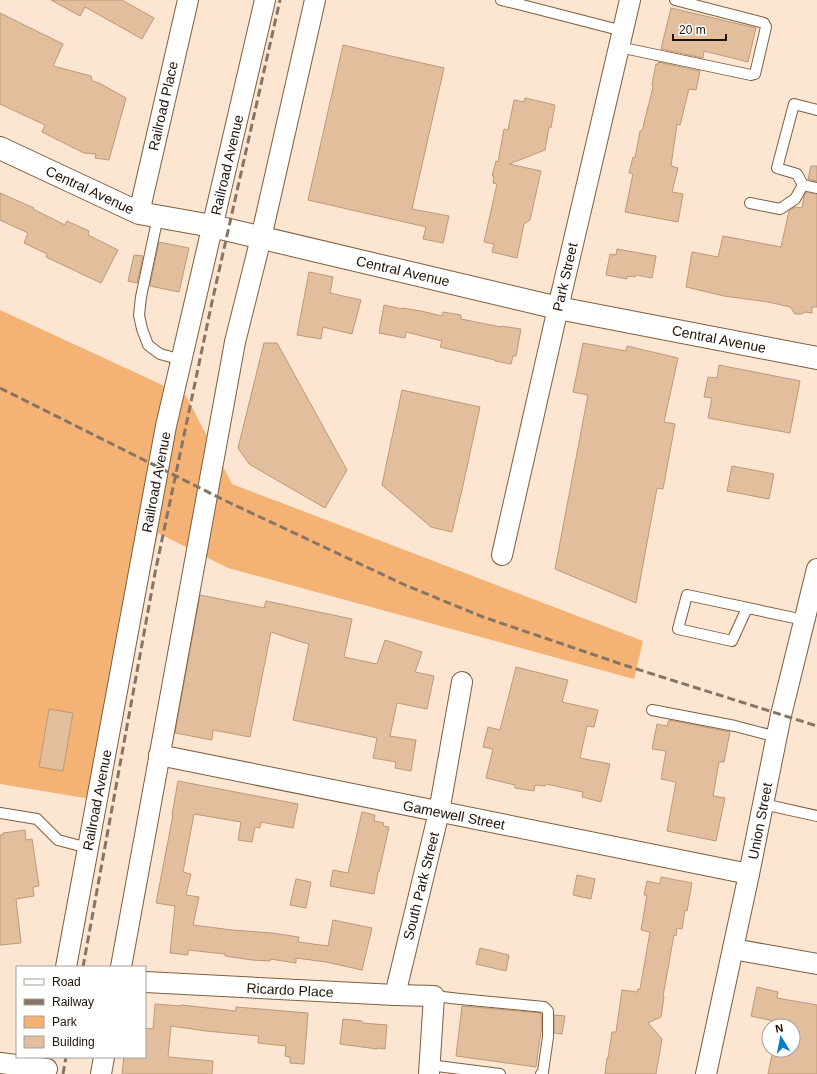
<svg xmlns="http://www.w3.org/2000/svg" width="817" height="1074" font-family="Arial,sans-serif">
	<rect width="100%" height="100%" fill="#fce5d1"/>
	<polygon fill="#f4b374" points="0,310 186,396 232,484 643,641 634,679 228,568 158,533 103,801 0,784"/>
	<g fill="#e2be9c" stroke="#bc9978">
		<polygon points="51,0 122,0 154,18 142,39 85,7 80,16"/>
		<polygon points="671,8 756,28 748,62 704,51 703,58 661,49"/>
		<polygon points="0,13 63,44 53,66 91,76 92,81 99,83 126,98 109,160 95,158 96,154 84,153 42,132 45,125 0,104"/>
		<polygon points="343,45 444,68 412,209 449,216 443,243 423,239 426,227 422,226 308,200"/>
		<polygon points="658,62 700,71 696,90 689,89 680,125 677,124 671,166 678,168 672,192 683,194 678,222 625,212 633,174 629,173 633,157 635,158 640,131 642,131 653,87 652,84 656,64 658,65"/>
		<polygon points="525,98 555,105 551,128 549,127 545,150 509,164 541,171 530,220 524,224 517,258 492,252 494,244 484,242 497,184 493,183 494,176 492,176 496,161 498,162 504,129 508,130 514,100 524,102"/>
		<polygon points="811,166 817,166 817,181 808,179"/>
		<polygon points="806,192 817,194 817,307 812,307 812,313 805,312 801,314 795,314 790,307 768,302 724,296 686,287 692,252 718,257 723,236 781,247 789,211 795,207 802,208 804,196"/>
		<polygon points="0,193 34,208 33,209 65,225 67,221 89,231 88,235 118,250 101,283 46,257 47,254 24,243 28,233 0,220"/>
		<polygon points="159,242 189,248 179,292 150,286"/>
		<polygon points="617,249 656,256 652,278 636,275 635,277 627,276 627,279 606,275 610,254 616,255"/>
		<polygon points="134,255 143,256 137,283 128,281"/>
		<polygon points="309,272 333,277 330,293 361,300 352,334 323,327 321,339 297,335"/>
		<polygon points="384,305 402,309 402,308 421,311 442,316 443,312 461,315 461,319 501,327 501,326 521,329 516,356 513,356 511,364 495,361 495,360 440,347 442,341 406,332 405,338 379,333"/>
		<polygon points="264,343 277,343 347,470 325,508 249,464 238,448"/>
		<polygon points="583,343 626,351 627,346 678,358 664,422 675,424 663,489 657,488 636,603 555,569 588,395 573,392"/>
		<polygon points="719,365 800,381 790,433 708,418 712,398 704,397 708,377 717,378"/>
		<polygon points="402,390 480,407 462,490 452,532 431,527 382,485"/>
		<polygon points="732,466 774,474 769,499 727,491"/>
		<polygon points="200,595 264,608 266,601 352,619 344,657 377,664 385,640 422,652 415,672 434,676 427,709 397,703 390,736 416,740 411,771 395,768 396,762 373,758 377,738 293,720 309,644 298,641 271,632 250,737 213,730 212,740 175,733"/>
		<polygon points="516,667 568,680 562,702 598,710 594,727 587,726 580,758 610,764 601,802 582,797 583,792 546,784 545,786 535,785 534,791 515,788 515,785 486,778 493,749 483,747 488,727 500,730"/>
		<polygon points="49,709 73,713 63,771 39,767"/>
		<polygon points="669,720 730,732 724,762 719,762 713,796 725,798 716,841 667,831 676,782 661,779 666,751 652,749 657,724 667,726"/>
		<polygon points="178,781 298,804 293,828 261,822 260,828 255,827 252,842 238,840 241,822 194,814 183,872 191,874 186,895 199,897 193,925 232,930 272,933 299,937 298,942 328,946 333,920 372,928 362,970 326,962 296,958 296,963 270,959 270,961 252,960 225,956 225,954 188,950 188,955 170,953 175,906 156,903 173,815 172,815"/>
		<polygon points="362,812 375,815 374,821 384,823 383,826 389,827 379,872 378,872 374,894 330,886 333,870 348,873"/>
		<polygon points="25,830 26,840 32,839 39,886 33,887 34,896 16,899 21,943 0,945 0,835 3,835 3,833"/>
		<polygon points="577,875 595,879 591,899 573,895"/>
		<polygon points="661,877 692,883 687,911 685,910 682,929 677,928 676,936 674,935 663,996 664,997 661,1017 648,1023 662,1039 656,1074 605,1074 607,1058 608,1058 612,1032 616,1032 622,990 637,992 638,989 640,989 650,932 641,930 647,895 644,895 647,881 660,884"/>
		<polygon points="296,879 311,882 306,908 290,905"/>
		<polygon points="480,948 509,955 506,971 476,964"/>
		<polygon points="757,987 778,992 777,998 817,1005 817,1074 768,1074 773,1050 793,1050 793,1026 777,1026 778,1022 751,1016"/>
		<polygon points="155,1004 181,1006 181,1005 236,1011 236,1007 308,1013 304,1064 290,1063 290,1057 285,1056 286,1046 258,1043 259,1036 206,1031 171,1026 168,1057 213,1061 212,1074 122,1074 124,1057 145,1057 145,1028 153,1029"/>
		<polygon points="462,1006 541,1013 542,1031 541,1031 536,1067 456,1056"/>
		<polygon points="554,1015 565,1016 562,1034 554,1033"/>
		<polygon points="343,1019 362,1021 362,1023 387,1025 385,1049 377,1048 377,1049 340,1044"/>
	</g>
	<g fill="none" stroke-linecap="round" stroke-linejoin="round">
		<defs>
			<g id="lane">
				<polyline points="501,0 518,4"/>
				<polyline points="519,0 518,4 623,31"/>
				<polyline points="619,47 751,75 755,74 766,27 764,23 675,0"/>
				<polyline points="803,185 797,174 777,168 794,104 817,110"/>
				<polyline points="750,203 780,209 795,199 803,185 817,188"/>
				<polyline points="158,216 141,297 139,315 142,329 148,345 160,354 182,360"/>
				<polyline points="747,608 732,641 678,629 687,595 804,620"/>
				<polyline points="652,710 735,726 777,737"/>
				<polyline points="763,804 817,816"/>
				<polyline points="0,813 37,819 58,840 88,848"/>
				<polyline points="434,996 460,999 544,1007 548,1011 548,1037 543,1072 541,1074"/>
				<polyline points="429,1065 500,1074"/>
			</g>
			<g id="street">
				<polyline points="139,213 188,0"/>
				<polyline points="502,555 558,308 630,0"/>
				<polyline points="159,755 749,874"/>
				<polyline points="733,949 817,964"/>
				<polyline points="66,967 166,426 265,0"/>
				<polyline points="121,967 235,342 261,238 315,0"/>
				<polyline points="145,982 395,995 434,996 429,1074"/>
				<polyline points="395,995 439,812 462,682"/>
				<polyline points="0,1063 47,1069"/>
				<polyline points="101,1074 104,1057"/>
				<polyline points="706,1074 749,874 781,715 817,569"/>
			</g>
			<polyline id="secondary" points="0,148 139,213 212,226 558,308 817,358"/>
		</defs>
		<use href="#lane" stroke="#7e5e3e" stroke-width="12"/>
		<use href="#street" stroke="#7e5e3e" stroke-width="22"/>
		<use href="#secondary" stroke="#7e5e3e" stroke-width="24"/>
		<use href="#lane" stroke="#fff" stroke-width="10"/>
		<use href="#street" stroke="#fff" stroke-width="20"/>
		<use href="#secondary" stroke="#fff" stroke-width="22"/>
		<g stroke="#867565" stroke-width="3" stroke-dasharray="8 4" stroke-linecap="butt">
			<polyline points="0,388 226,501 405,585 483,617 624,665 817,726"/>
			<polyline points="83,967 155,573 212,302 280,0"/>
			<polyline points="63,1074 66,1057"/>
		</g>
	</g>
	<g text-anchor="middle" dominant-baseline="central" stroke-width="3" stroke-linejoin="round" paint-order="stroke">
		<g font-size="14" fill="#1f1206" stroke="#fff">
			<text transform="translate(163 106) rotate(-77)">Railroad Place</text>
			<text transform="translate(227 165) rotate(-77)">Railroad Avenue</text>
			<text transform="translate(90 190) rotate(25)">Central Avenue</text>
			<text transform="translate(403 271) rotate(13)">Central Avenue</text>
			<text transform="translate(565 277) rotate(-77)">Park Street</text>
			<text transform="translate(719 339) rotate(11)">Central Avenue</text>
			<text transform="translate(156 482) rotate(-79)">Railroad Avenue</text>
			<text transform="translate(97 800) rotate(-79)">Railroad Avenue</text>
			<text transform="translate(454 815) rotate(11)">Gamewell Street</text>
			<text transform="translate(760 821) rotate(-79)">Union Street</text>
			<text transform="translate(421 886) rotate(-76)">South Park Street</text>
			<text transform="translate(290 990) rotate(3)">Ricardo Place</text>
		</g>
	</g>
	<rect x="16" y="966" width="130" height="92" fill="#ffffff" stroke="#a5a09b"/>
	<rect x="24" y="979" width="20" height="6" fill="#ffffff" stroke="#a5a09b"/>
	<text x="52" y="986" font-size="12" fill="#1f1206">Road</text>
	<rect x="24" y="999" width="20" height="6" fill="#867565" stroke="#a5a09b"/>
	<text x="52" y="1006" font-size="12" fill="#1f1206">Railway</text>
	<rect x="24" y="1016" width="20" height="12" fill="#f4b374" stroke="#a5a09b"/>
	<text x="52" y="1026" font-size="12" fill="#1f1206">Park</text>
	<rect x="24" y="1036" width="20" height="12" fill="#e2be9c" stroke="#a5a09b"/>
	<text x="52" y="1046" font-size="12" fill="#1f1206">Building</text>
	<g transform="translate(781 1038) rotate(350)"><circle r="19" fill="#ffffff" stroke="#a5a09b"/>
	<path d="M0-3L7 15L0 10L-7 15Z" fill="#007fc8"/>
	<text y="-6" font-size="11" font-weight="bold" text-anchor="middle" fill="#1f1206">N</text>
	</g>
	<path d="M673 34v6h53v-6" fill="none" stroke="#1f1206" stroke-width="2"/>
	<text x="679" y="34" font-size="12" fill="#1f1206" stroke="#ffffff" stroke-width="3" paint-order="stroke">20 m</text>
</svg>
